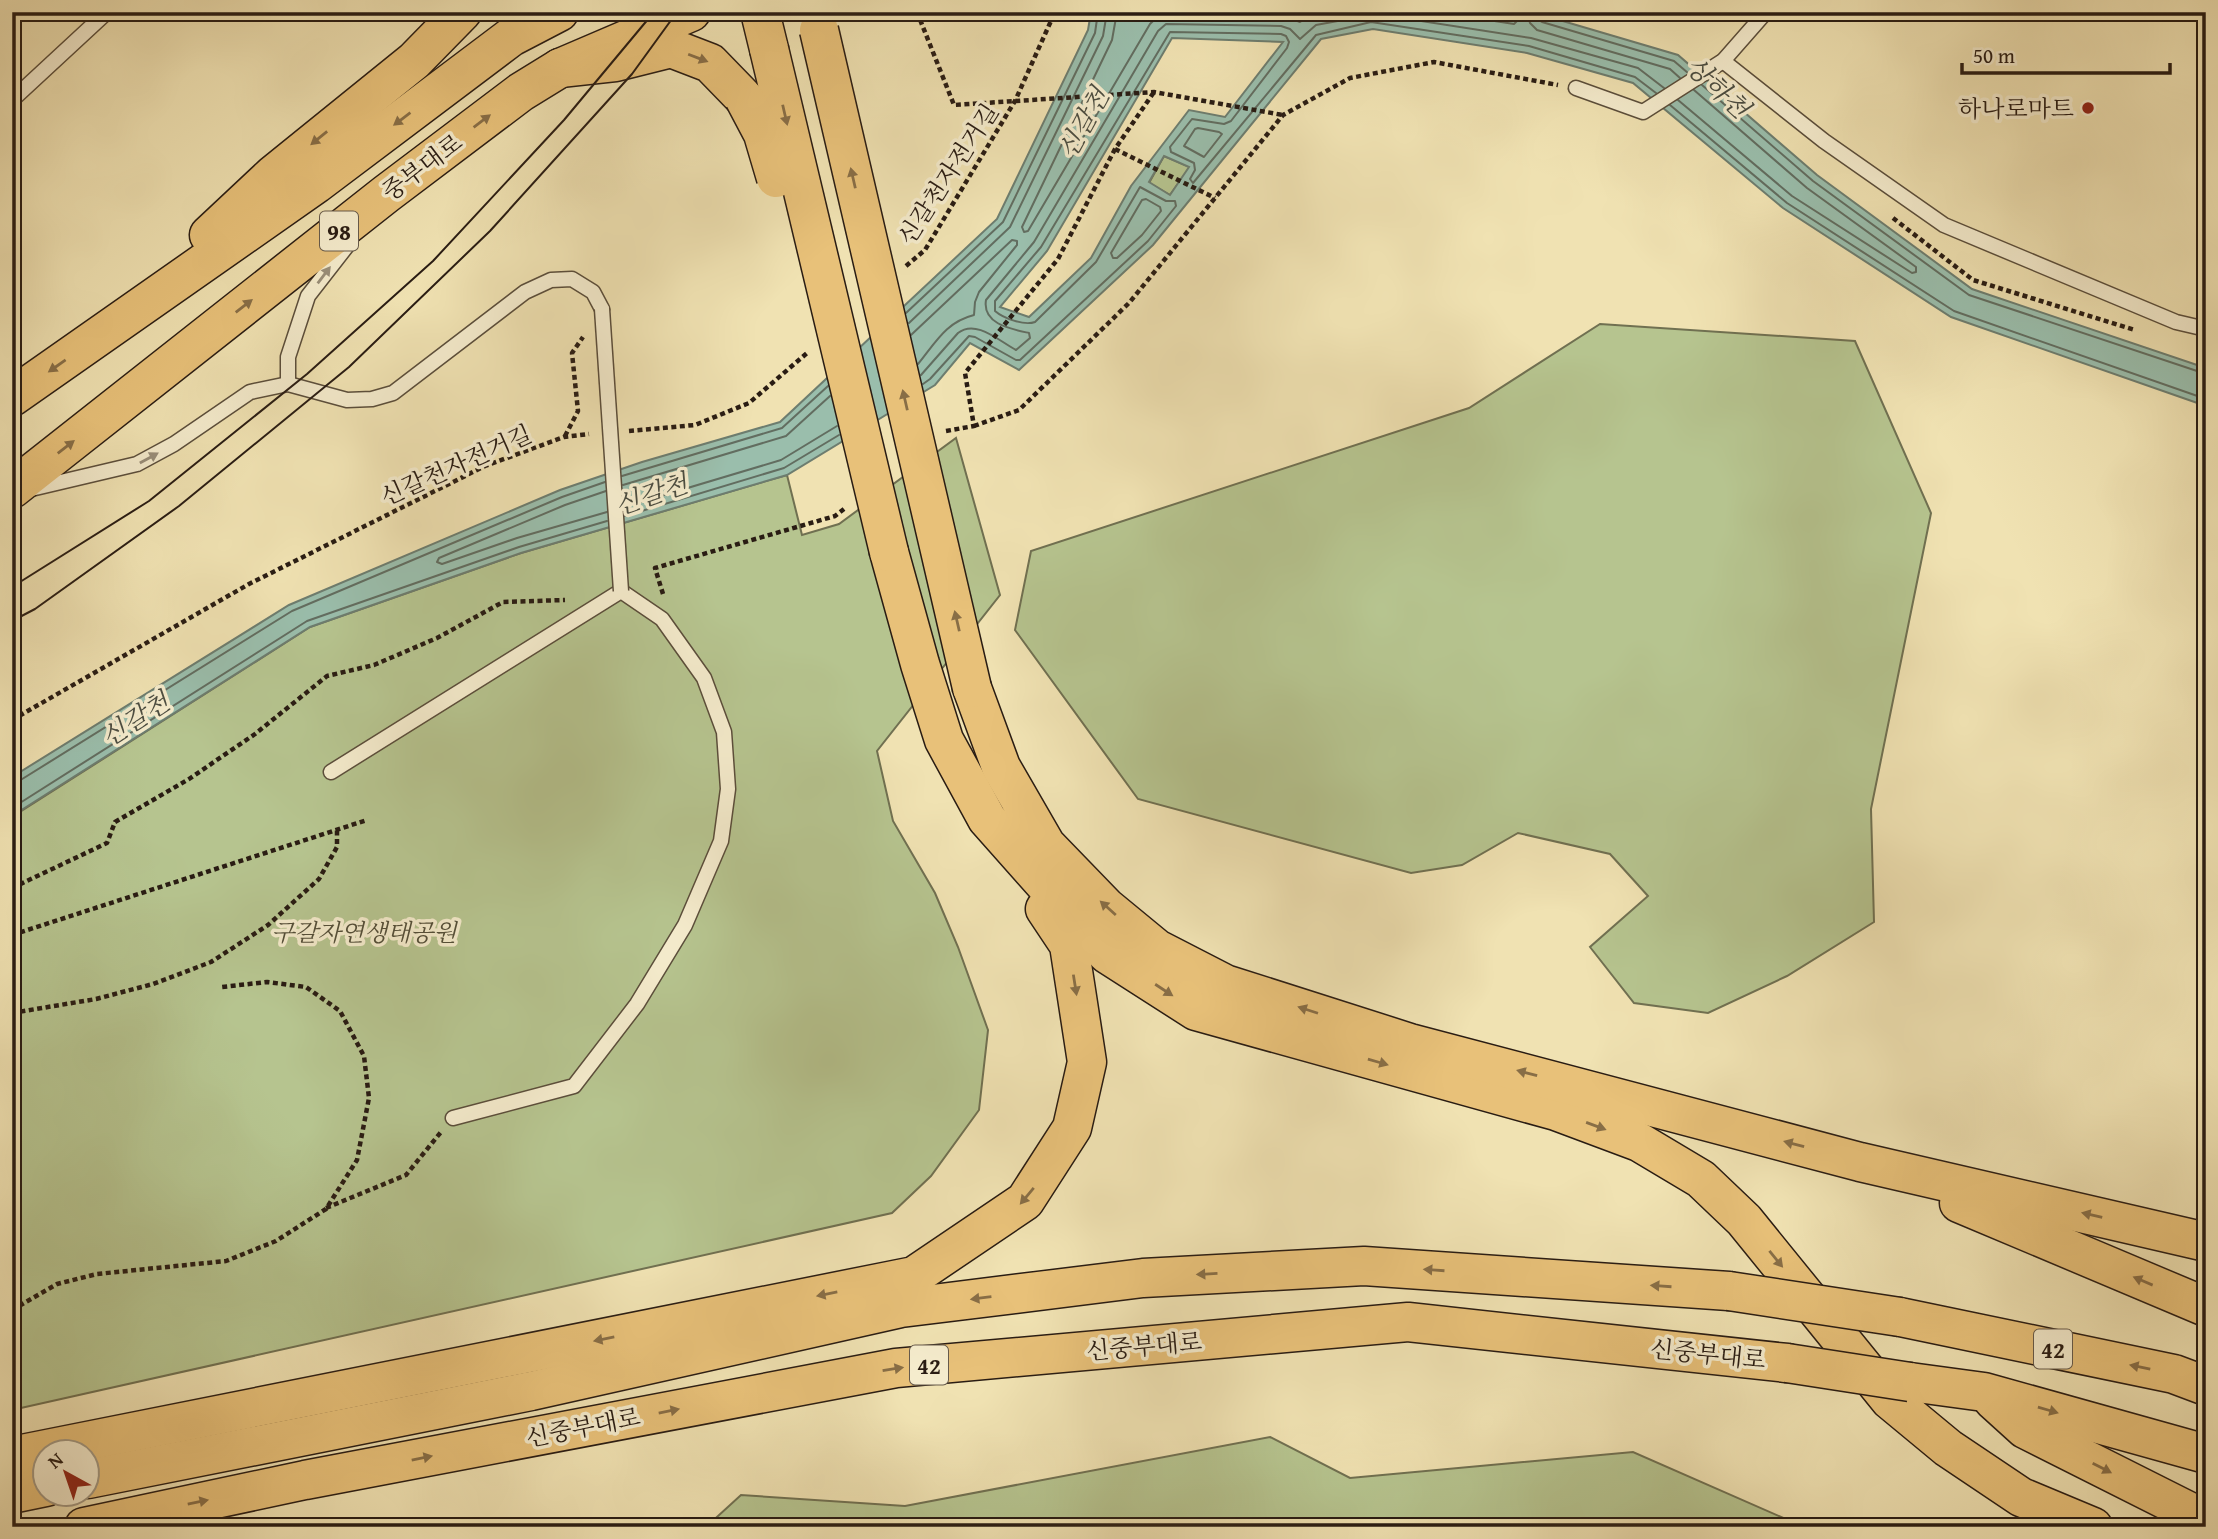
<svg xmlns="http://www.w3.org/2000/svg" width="2218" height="1539" font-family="'Gentium Book Plus','Noto Serif KR',serif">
	<rect width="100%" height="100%" fill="#f0e2b2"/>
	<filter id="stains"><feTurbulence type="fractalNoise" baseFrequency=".00286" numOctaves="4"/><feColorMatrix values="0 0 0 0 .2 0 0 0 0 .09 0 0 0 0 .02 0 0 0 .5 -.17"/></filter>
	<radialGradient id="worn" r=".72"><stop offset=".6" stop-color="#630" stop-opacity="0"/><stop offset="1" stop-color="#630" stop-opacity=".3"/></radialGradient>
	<g fill="#b6c48f" stroke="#707051" stroke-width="2">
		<polygon points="1164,156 1190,167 1170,195 1149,183"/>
		<polygon points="1600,324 1855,341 1931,513 1871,809 1874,922 1787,976 1708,1013 1634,1003 1590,947 1648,896 1610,854 1518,833 1462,865 1411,873 1138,799 1015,630 1031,551 1469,408"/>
		<polygon points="956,438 1000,595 877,751 893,821 935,893 958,947 988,1030 979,1110 931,1176 892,1213 12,1410 12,817 310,627 521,553 787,475 802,535 839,524"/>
		<polygon points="1270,1437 1350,1478 1633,1452 1804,1527 706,1527 741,1495 905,1506"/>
	</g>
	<path fill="#9abeac" stroke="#6d7d6f" stroke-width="2" fill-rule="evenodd" d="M1091 12H1517L1539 14 1678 55 1817 175 1972 289 2206 368V406L1951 317 1783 208 1633 83 1527 53 1373 29 1321 39 1153 245 1019 370 970 343 935 385 787 475 521 553 310 627 12 816V777L289 605 560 490 642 462 780 422 997 219 1088 30ZM1172 38 1283 42 1225 117 1189 110 1131 186 1091 258 1029 317 1000 307 1047 251ZM1164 156 1189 167 1170 195 1149 182Z"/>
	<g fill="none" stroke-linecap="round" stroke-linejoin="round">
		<g stroke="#626d60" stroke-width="2">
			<polyline points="1117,12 1112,40 1022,227 1024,232 1028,231 1150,24 1157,17 1168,12"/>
			<polyline points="1188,12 1282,15 1300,22 1310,16 1323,12"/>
			<polyline points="1436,12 1514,24 1517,21 1517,12"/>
			<polyline points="1527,12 1530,23 1537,30 1670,69 1680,78"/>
			<polyline points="1536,12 1537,19 1542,22 1674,61 1688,73"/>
			<polyline points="1702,85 1813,181 1969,295 2206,374"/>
			<polyline points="1678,100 1792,196 1912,273 1916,272 1916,267 1807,188 1694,90"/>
			<polyline points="1670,105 1787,203 1954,311 2206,399"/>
			<polygon points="1198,128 1219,132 1222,134 1204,157 1184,146 1195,129"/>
			<polygon points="1146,199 1160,207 1161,211 1142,235 1117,258 1113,258 1111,253 1142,200"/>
			<polyline points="906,313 1003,222 1095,33 1098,12"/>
			<polyline points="909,323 1010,227 1103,36 1107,12"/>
			<path d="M911 335 1012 240 1017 241V245L979 292 975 302 974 315C946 322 936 342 918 364"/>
			<path d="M921 375 958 333C976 319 999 341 1016 350L1030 338 1029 333C1011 329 982 324 986 300L1034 242 1158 31 1166 24 1281 26 1290 29 1300 39 1316 25 1376 14 1531 38 1638 68 1664 88"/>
			<path d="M923 384 930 379 969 336 975 337 1016 360H1020L1148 241 1176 206 1175 201H1166L1140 187 1096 262 1035 322C1024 326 1003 318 995 311V301L1041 247 1170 32 1281 34 1286 36 1289 42 1287 48 1231 121 1224 124 1192 119 1170 147 1171 152 1194 163 1195 170 1190 179 1193 183 1316 35 1371 22 1529 46 1635 77 1656 93"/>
			<polyline points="622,476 782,428 828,386"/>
			<polyline points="623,485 786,436 830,396"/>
			<polyline points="606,491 565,505 439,558 437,562 442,564 517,538 607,512"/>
			<polyline points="624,507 781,460 837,426"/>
			<polyline points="625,516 784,468 839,435"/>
			<polyline points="12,782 19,781 292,611 562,497 605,482"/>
			<polyline points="12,808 307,621 519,547 607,521"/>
		</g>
		<defs>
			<g id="lane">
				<polyline points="1723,61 1824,141 1944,225 2176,322 2206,329"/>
				<polyline points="1576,88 1643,112 1723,61 1766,12"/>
				<polyline points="12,100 107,12"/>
				<polyline points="288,384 288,357 308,296 350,242"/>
				<polyline points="31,489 137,464 174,444 250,392 288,384 347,400 372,399 393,393 525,292 551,280 572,279 593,292 602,309"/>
				<polyline points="331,772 621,591 662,619 704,678 724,732 728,789 721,841 685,925 637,1004 574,1086 453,1118"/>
			</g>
			<g id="primary">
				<polyline points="209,235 273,175 414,61 462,12"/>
				<polyline points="12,397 316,184 511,37 559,12"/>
				<polyline points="12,489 386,194 521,92 560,68 691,12"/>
			</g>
			<g id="highway">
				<polyline points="760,12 769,49"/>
				<polyline points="560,68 615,62 671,48 710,63 744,98"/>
				<polyline points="889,552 920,664 944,740 987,819 1107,954 1196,1011 1556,1111 1639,1142 1701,1179 1744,1220 1890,1400 1948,1448 2021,1497 2093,1527"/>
				<polyline points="972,688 1001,767 1046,845 1106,907 1157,949 1225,984 1410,1043 1860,1162 2206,1242"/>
				<polyline points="1959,1203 2206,1307"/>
				<polyline points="1900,1317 2174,1374 2206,1386"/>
				<polyline points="1910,1382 1984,1392 2206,1454"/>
				<polyline points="1993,1400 2025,1429 2206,1520"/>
				<polyline points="12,1456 914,1276 1025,1201 1072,1128 1087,1062 1069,945 1045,909"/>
				<polyline points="88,1479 531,1391 901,1308 1143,1278 1364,1266 1729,1291"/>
				<polyline points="12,1494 46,1487"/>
				<polyline points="84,1527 305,1480 896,1368 1408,1322 1787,1363"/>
			</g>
		</defs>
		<use href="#lane" stroke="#5b4e3b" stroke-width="17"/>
		<use href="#primary" stroke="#291c13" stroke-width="41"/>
		<use href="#highway" stroke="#291c13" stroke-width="41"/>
		<g stroke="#291c13" stroke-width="4.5" stroke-dasharray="5 3.5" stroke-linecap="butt">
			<polyline points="917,12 954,105 1154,92 1283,115"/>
			<polyline points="1115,149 1215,198"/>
			<polyline points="1893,218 1973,280 2135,330"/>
			<polyline points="906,266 925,250 1015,101 1055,12"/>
			<polyline points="974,426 1019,410 1129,303 1283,115 1350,78 1434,62 1558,85"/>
			<polyline points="629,431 695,425 749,403 807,353"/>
			<polyline points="946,431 974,426 965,373 1058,259 1115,149 1154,92"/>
			<polyline points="565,436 578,411 572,353 583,337"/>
			<polyline points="663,594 655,568 835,516 844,509"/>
			<polyline points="12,720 249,584 485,466 564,437 589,434"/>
			<polyline points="12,888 107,843 115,822 189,779 255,734 327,676 374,665 437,638 503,602 565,600"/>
			<polyline points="12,935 367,820"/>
			<polyline points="12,1013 96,999 153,984 211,962 268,925 319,879 337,847 337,830"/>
			<polyline points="326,1208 406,1175 441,1132"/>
			<polyline points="12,1310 57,1284 97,1274 226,1261 276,1241 326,1209 357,1160 369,1098 364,1056 340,1011 306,987 267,982 222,987"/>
		</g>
		<use href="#lane" stroke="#f5eccd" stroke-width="14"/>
		<use href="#primary" stroke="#e8c179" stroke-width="38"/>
		<use href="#highway" stroke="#e8c179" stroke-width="38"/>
		<g stroke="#291c13" stroke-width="2">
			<polyline points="12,587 149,501 307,374 433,261 564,120 654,12"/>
			<polyline points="12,621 35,609 179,506 349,367 490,231 632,74 677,12"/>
		</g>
		<defs>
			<polyline id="lane-bridge" points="602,309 621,591"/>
			<g id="highway-bridge">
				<polyline points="819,30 972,688"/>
				<polyline points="769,49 889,552"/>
				<polyline points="744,98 763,134 776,178"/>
				<polyline points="1729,1291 1900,1317"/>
				<polyline points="1787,1363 1910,1382"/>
			</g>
		</defs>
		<use href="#lane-bridge" stroke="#5b4e3b" stroke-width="17" stroke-linecap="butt"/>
		<use href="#highway-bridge" stroke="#291c13" stroke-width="41" stroke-linecap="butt"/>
		<use href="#lane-bridge" stroke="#f5eccd" stroke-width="14"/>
		<use href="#highway-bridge" stroke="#e8c179" stroke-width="38"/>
	</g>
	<defs><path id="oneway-solid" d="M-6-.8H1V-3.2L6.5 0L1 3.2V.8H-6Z" transform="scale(1.75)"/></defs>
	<g fill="#886e46">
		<use href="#oneway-solid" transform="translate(698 58) rotate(21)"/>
		<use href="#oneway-solid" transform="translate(785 115) rotate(77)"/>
		<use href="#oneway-solid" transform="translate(402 119) rotate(143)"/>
		<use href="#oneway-solid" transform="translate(482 121) rotate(-37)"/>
		<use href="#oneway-solid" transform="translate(319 138) rotate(141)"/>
		<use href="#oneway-solid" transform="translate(853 178) rotate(-103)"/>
		<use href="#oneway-solid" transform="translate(244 306) rotate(-38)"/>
		<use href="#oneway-solid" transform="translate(57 366) rotate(145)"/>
		<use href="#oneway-solid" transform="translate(905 400) rotate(-103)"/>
		<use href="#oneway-solid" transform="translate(66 447) rotate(-38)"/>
		<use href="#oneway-solid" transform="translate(957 621) rotate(-103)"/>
		<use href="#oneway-solid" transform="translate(1108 908) rotate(-138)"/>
		<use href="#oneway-solid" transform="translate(1075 985) rotate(81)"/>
		<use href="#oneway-solid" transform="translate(1164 990) rotate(33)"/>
		<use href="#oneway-solid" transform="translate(1308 1010) rotate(-162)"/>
		<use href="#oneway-solid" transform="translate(1378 1062) rotate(16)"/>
		<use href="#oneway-solid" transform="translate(1527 1073) rotate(-165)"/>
		<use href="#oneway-solid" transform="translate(1596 1126) rotate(20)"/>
		<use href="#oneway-solid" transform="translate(1794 1144) rotate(-165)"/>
		<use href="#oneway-solid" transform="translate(1027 1196) rotate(130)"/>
		<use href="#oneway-solid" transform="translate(2092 1215) rotate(-167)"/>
		<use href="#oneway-solid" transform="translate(1776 1259) rotate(51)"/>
		<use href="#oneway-solid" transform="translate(1434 1270) rotate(-176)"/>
		<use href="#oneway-solid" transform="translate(1207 1274) rotate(177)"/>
		<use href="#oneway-solid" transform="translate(2143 1281) rotate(-157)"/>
		<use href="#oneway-solid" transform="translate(1661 1286) rotate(-176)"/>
		<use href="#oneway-solid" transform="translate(827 1294) rotate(169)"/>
		<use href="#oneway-solid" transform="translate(981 1298) rotate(173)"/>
		<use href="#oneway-solid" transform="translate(604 1339) rotate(169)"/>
		<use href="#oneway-solid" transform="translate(2140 1367) rotate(-168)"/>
		<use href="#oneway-solid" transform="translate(893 1369) rotate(-9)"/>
		<use href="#oneway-solid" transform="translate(2048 1410) rotate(16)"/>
		<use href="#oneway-solid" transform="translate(669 1411) rotate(-11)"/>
		<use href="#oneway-solid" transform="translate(422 1458) rotate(-11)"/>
		<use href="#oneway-solid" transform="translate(2102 1468) rotate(27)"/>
		<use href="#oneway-solid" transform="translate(198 1502) rotate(-12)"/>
	</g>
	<g fill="#998e79">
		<use href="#oneway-solid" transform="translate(324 275) rotate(-53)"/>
		<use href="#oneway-solid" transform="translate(149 458) rotate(-29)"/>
	</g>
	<circle fill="#8f2418" stroke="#f5eccd" stroke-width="2.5" cx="2088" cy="108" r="7"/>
	<g text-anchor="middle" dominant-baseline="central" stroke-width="7" stroke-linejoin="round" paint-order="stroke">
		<g fill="#f5eccd" stroke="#665a4b" stroke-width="2">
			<rect x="320" y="211.5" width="38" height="39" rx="5"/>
			<rect x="2034" y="1329.5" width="38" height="39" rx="5"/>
			<rect x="910" y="1345.5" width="38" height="39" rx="5"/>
		</g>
		<g font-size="23" font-weight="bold" fill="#291c13">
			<text x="339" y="231">98</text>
			<text x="2053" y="1349">42</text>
			<text x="929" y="1365">42</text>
		</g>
		<g font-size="24" fill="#291c13" stroke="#f5eccd" text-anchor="end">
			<text x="2074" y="108">하나로마트</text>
		</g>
		<g font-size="24" fill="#291c13" stroke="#f5eccd">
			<text transform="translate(422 167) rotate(-37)">중부대로</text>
			<text transform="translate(948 174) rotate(-57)">신갈천자전거길</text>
			<text transform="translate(456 465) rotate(-24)">신갈천자전거길</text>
			<text transform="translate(1144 1346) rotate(-5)">신중부대로</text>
			<text transform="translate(1708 1354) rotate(6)">신중부대로</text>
			<text transform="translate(583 1427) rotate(-11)">신중부대로</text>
		</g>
		<g font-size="24" font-style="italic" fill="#534e38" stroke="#f5eccd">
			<text x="364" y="932">구갈자연생태공원</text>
		</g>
		<g font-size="26" font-style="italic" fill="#4b4d41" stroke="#f5eccd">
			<text transform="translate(1718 87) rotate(43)">상하천</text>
			<text transform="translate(1083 123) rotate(-61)">신갈천</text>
			<text transform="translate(651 494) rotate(-19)">신갈천</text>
			<text transform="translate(135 719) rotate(-33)">신갈천</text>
		</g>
	</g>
	<rect width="2218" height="1539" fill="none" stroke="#f0e2b2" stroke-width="42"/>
	<rect x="14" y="14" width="2190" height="1511" fill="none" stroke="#291c13" stroke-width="3.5"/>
	<rect x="21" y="21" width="2176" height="1497" fill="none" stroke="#291c13" stroke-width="2"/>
	<g transform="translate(66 1473) rotate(320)"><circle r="33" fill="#f5eccd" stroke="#a39983" stroke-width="2"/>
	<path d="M0-5L12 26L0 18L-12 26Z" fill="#8f2418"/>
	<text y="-10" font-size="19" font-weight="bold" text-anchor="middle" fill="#291c13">N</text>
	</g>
	<path d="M1962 63v10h208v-10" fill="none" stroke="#291c13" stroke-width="3.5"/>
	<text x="1973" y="63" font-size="21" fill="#291c13" stroke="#f5eccd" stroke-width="5" paint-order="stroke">50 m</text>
	<rect width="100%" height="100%" filter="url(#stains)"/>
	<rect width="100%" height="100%" fill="url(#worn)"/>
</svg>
